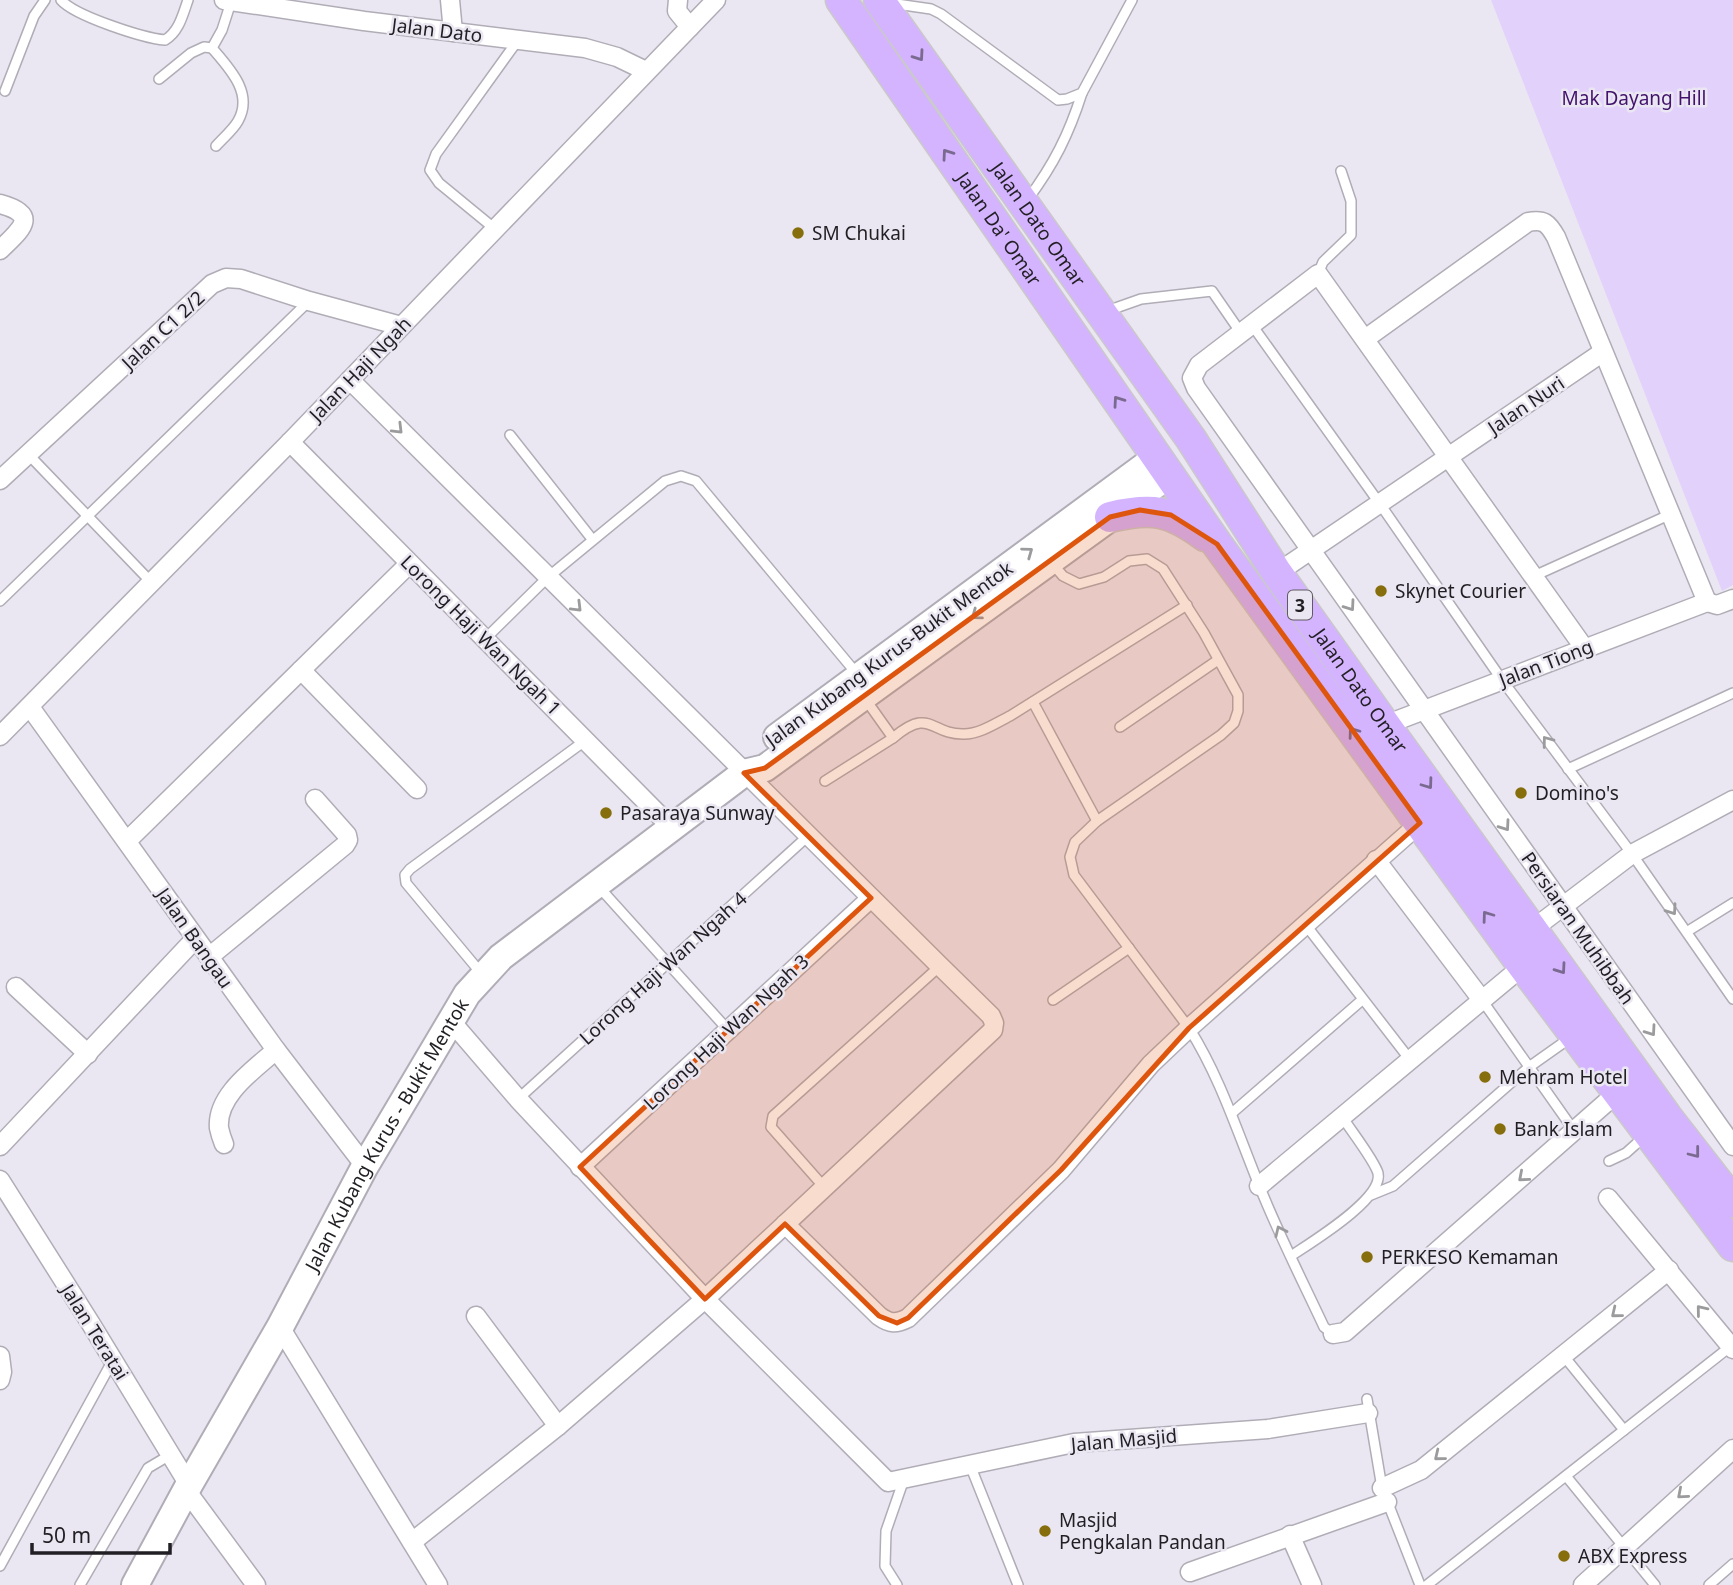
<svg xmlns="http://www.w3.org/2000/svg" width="1733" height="1585" font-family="'Noto Sans',sans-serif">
	<rect width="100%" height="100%" fill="#ebe7f2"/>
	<polygon fill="#e2d2fb" points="1491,0 1733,0 1733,585 1722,591"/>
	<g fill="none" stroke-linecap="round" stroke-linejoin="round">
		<defs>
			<g id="service">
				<path d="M61 0C75 16 143 38 165 40 179 32 183 14 188 0"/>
				<polyline points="890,3 931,9 941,14 1058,100 1067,99 1082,93 1132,0"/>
				<polyline points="159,79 191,53 204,47 212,48"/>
				<polyline points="5,91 34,16 45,0"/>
				<path d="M216 146C223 138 233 130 238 121 254 93 229 68 212 48L222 30 231 2"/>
				<path d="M1028 199C1054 164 1069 134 1082 93"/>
				<polyline points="495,229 439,183 430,170 436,154 518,40"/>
				<polyline points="1318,274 1323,262 1351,235 1351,201 1341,171"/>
				<polyline points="1107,311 1141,299 1212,291 1241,333"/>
				<polyline points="1252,325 1380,504 1502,680 1632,854 1733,999"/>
				<polyline points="510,435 592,539"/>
				<polyline points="28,454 152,583"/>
				<path d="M1051 562 1063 576 1079 584 1104 577 1129 561 1147 559 1163 569 1204 633 1238 695V711L1234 723 1221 735 1097 821 1075 842 1070 857 1074 875 1189 1028C1220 1077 1237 1131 1259 1185 1278 1233 1302 1280 1324 1327L1333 1334"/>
				<polyline points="1534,576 1671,514"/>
				<polyline points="0,601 309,301"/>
				<polyline points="486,638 547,578 665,481 681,476 696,481 857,674"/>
				<polyline points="1033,702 1097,821"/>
				<polyline points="1120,727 1218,660"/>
				<path d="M893 738C931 706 930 735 964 734 980 734 996 723 1010 716L1187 605"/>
				<polyline points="1568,769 1733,693"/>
				<polyline points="825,781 893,738 866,700"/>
				<polyline points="599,887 728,1030"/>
				<polyline points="1305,924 1411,1061"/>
				<polyline points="1688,931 1733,903"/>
				<polyline points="481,973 406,883 405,875 410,869 586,740"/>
				<polyline points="1053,1000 1129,948"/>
				<polyline points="1482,1000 1575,1132"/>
				<polyline points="518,1099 808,836"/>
				<polyline points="1232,1113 1362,1000"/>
				<polyline points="1609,1161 1626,1153 1645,1136"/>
				<polyline points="824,1187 771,1127 773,1116 940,966"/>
				<polyline points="1371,1195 1393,1186 1529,1067 1570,1038"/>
				<path d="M1291 1256C1310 1243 1384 1199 1378 1173 1374 1160 1352 1132 1343 1118"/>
				<polyline points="1563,1355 1624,1430"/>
				<polyline points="1367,1399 1382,1488 1420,1585"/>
				<polyline points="970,1465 1018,1585"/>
				<polyline points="1566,1476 1655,1585"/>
				<polyline points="0,1566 113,1360"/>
				<polyline points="80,1585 148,1468 170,1455"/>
				<polyline points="897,1585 885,1566 886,1531 904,1479"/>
				<polyline points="1427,1585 1731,1346"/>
				<polyline points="1709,1585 1733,1564"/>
			</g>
			<g id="minor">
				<polyline points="224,0 364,21 585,48 617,57 646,71"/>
				<polyline points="450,0 453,32"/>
				<polyline points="678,0 677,11 690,27"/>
				<path d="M0 204C41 215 20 230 0 250"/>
				<path d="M1365 339 1528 222C1544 219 1548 223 1556 237L1707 602"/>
				<polyline points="350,380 940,966 991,1016 994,1023 993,1030 705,1299 558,1426 412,1542"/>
				<polyline points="290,442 672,828"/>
				<polyline points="0,480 212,284 226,278 241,279 309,301 401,326"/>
				<polyline points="1277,573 1603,352"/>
				<polyline points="1707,602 1717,605 1733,599"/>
				<polyline points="1585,649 1318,274 1199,365 1192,378 1196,388 1733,1146"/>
				<polyline points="301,670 417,789"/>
				<polyline points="30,707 276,1050 365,1166"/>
				<polyline points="1385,725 1707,602"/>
				<polyline points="0,736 290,442 716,0"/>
				<polyline points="127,841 409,564"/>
				<polyline points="1376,860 1482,1000"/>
				<polyline points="1533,929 1632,854 1733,800"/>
				<polyline points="209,957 345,845 348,840 347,835 315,799"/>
				<polyline points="16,987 88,1054"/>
				<polyline points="450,1020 518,1099 705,1299 888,1482 1074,1443 1268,1429 1368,1413"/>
				<path d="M224 1144C222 1139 220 1133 219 1128 216 1095 255 1069 276 1050"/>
				<polyline points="0,1146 195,939"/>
				<polyline points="580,1167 871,898"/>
				<polyline points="0,1180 91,1324 189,1485"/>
				<polyline points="1259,1186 1523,966"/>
				<polyline points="1608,1198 1733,1349"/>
				<path d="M785 1224 879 1316C890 1324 896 1324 908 1318L1061 1170 1151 1064 1189 1028 1420 823"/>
				<polyline points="476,1316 558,1426"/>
				<polyline points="280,1327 438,1585"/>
				<polyline points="1333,1334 1345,1332 1617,1093"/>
				<polyline points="0,1356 2,1372 0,1380"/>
				<polyline points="1382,1488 1421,1470 1669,1270"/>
				<polyline points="186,1490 256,1585"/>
				<polyline points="1290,1535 1312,1585"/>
				<polyline points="1190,1572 1387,1502"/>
				<polyline points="1583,1585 1733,1449"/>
			</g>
			<g id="secondary">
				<polyline points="777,737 1157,457"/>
				<path id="s1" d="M135 1585 189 1485 280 1327 365 1166 467 994 501 957 744 773 765 768 1169 475"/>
			</g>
			<g id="trunk">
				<path id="s2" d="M841 0 1217 544 1523 966 1733 1246"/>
				<path id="s3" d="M879 0 1191 439 1277 573 1385 725 1667 1117 1733 1202"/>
				<path d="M1110 517C1152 507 1170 510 1205 536"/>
			</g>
		</defs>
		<use href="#service" stroke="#b1adb7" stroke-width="12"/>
		<use href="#minor" stroke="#b1adb7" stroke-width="21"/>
		<use href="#secondary" stroke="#b1adb7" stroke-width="30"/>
		<use href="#trunk" stroke="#cac9ca" stroke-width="33"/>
		<use href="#service" stroke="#fff" stroke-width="9"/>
		<use href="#minor" stroke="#fff" stroke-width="18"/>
		<use href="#secondary" stroke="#fff" stroke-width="26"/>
		<use href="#trunk" stroke="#d4b4fe" stroke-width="30"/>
	</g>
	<defs><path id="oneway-chevron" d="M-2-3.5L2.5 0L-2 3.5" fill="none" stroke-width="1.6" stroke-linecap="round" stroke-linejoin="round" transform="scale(1.75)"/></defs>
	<g stroke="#7a6a90">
		<use href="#oneway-chevron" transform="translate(919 56) rotate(55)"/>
		<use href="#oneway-chevron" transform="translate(947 154) rotate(-125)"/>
		<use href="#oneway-chevron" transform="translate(1118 401) rotate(-125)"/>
		<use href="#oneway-chevron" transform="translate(1353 732) rotate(-126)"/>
		<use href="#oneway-chevron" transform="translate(1428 784) rotate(54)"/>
		<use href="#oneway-chevron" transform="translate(1487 916) rotate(-126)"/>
		<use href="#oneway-chevron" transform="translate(1561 969) rotate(55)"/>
		<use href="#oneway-chevron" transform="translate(1695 1153) rotate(52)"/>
	</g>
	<g stroke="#9b9a9c">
		<use href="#oneway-chevron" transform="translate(398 429) rotate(45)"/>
		<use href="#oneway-chevron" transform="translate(1028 552) rotate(-36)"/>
		<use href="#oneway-chevron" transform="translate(1350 606) rotate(55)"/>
		<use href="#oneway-chevron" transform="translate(577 607) rotate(45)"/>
		<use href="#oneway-chevron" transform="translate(976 615) rotate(144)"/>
		<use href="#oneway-chevron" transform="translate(1547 741) rotate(-127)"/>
		<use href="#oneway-chevron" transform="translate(1505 826) rotate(55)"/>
		<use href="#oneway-chevron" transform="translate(1672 910) rotate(55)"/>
		<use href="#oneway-chevron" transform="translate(1651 1031) rotate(55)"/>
		<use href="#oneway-chevron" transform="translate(1523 1177) rotate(139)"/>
		<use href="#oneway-chevron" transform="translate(1280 1231) rotate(-115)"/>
		<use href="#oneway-chevron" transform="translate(1701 1310) rotate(-129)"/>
		<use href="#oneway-chevron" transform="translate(1616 1313) rotate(141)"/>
		<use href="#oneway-chevron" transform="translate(1439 1456) rotate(141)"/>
		<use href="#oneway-chevron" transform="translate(1682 1494) rotate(139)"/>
	</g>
	<path fill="#de560d" fill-opacity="0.2" stroke="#de560d" stroke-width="5" stroke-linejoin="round" d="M1140 510 1171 515 1217 544 1420 823 1189 1028 1061 1170 908 1318 897 1323 879 1316 785 1224 705 1299 580 1167 871 898 744 773 765 768 1110 517Z"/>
	<g fill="#866e0c" stroke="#ebe7f2" stroke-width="2.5">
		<circle cx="798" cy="233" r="7"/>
		<circle cx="1381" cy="591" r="7"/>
		<circle cx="1521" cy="793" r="7"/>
		<circle cx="606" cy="813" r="7"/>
		<circle cx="1485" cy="1077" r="7"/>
		<circle cx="1500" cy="1129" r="7"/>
		<circle cx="1367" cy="1257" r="7"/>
		<circle cx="1045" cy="1531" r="7"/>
		<circle cx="1564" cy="1556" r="7"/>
	</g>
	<g text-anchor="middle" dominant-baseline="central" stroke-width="5" stroke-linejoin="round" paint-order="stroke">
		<rect fill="#ebe7f2" stroke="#5e5b61" stroke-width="2" x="1288" y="590.5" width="24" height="29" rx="5"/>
		<g font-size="18" font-weight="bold" fill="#211f23">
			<text x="1300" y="605">3</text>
		</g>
		<g font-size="19" fill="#211f23" stroke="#ebe7f2">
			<text transform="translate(437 30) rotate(7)">Jalan Dato</text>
			<text stroke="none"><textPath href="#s3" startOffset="275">Jalan Dato Omar</textPath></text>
			<text stroke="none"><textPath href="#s2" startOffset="278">Jalan Da' Omar</textPath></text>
			<text transform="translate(163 330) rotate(-43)">Jalan C1 2/2</text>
			<text transform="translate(360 369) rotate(-46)">Jalan Haji Ngah</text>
			<text transform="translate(1526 405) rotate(-34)">Jalan Nuri</text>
			<text transform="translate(481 635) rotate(45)">Lorong Haji Wan Ngah 1</text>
			<text transform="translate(889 654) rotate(-36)">Jalan Kubang Kurus-Bukit Mentok</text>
			<text transform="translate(1546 663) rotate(-21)">Jalan Tiong</text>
			<text stroke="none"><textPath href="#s3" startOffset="842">Jalan Dato Omar</textPath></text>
			<text transform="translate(1578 928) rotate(55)">Persiaran Muhibbah</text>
			<text transform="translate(195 938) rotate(55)">Jalan Bangau</text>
			<text transform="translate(663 968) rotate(-42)">Lorong Haji Wan Ngah 4</text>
			<text transform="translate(726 1032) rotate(-43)">Lorong Haji Wan Ngah 3</text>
			<text stroke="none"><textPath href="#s1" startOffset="516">Jalan Kubang Kurus - Bukit Mentok</textPath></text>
			<text transform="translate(95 1332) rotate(58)">Jalan Teratai</text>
			<text transform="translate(1124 1440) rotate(-5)">Jalan Masjid</text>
		</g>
		<g font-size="19" fill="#42126c" stroke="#ebe7f2">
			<text x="1634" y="98">Mak Dayang Hill</text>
		</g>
		<g font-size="19" fill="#211f23" stroke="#ebe7f2" text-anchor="start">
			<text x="812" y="233">SM Chukai</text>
			<text x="1395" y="591">Skynet Courier</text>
			<text x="1535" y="793">Domino's</text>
			<text x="620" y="813">Pasaraya Sunway</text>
			<text x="1499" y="1077">Mehram Hotel</text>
			<text x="1514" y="1129">Bank Islam</text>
			<text x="1381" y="1257">PERKESO Kemaman</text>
			<text x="1059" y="1520">Masjid<tspan x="1059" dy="22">Pengkalan Pandan</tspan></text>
			<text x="1578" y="1556">ABX Express</text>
		</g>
	</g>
	<path d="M32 1543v10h138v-10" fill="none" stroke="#211f23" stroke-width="3.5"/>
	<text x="42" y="1543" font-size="21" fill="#211f23" stroke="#ebe7f2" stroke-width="5" paint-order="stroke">50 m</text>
</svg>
